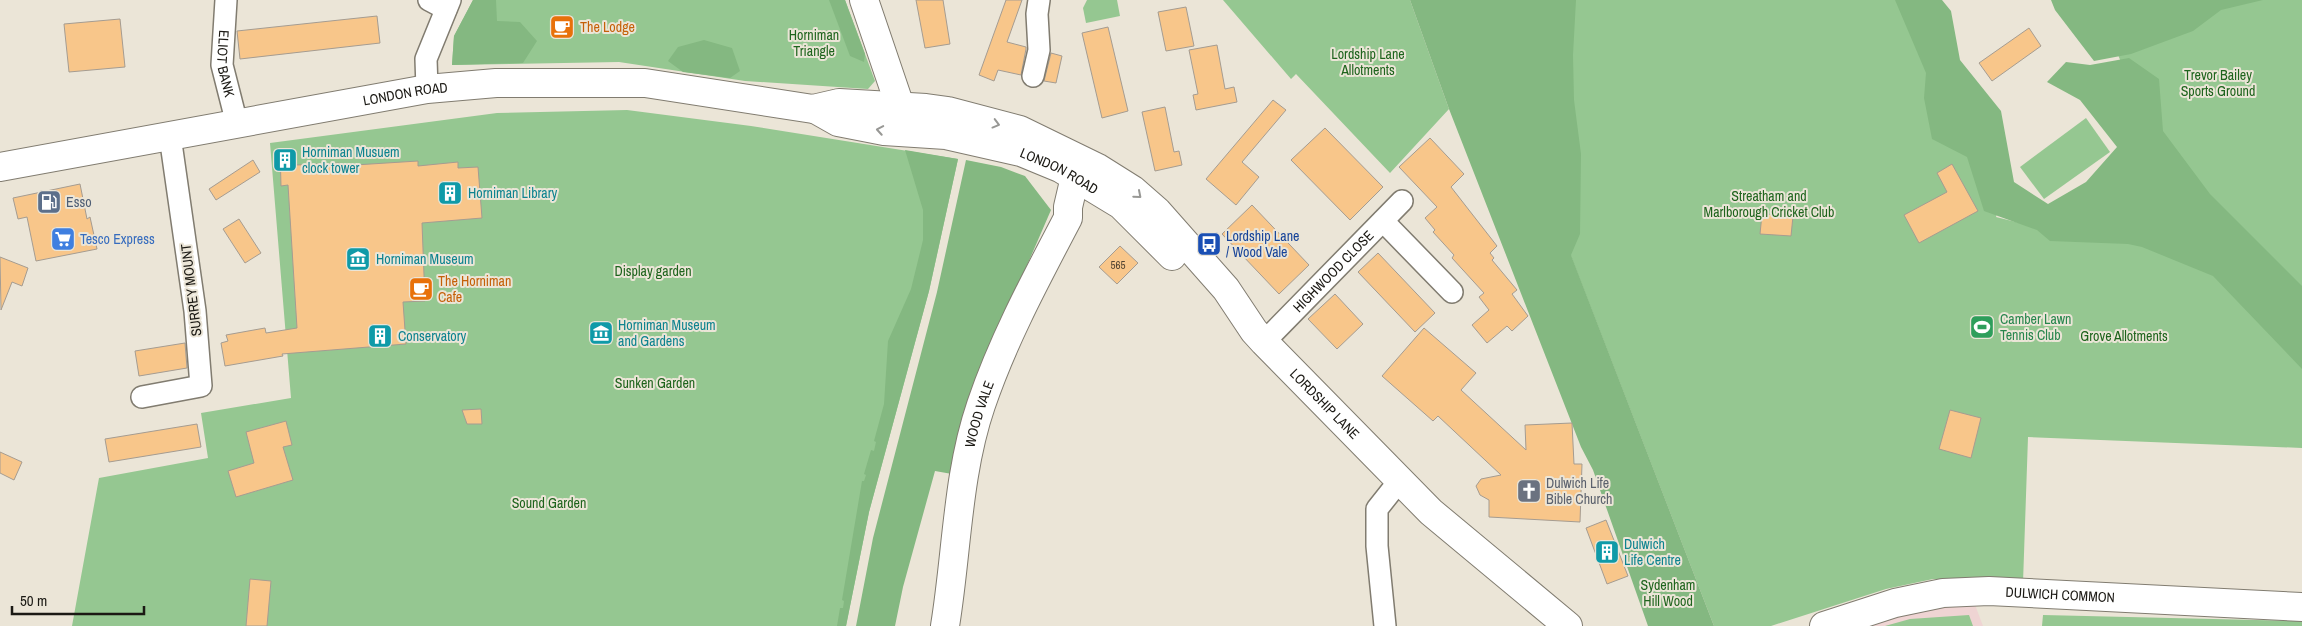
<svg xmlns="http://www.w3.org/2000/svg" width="2302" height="626" font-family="'Archivo Narrow',sans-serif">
	<rect width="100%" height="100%" fill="#ebe5d7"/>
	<polygon fill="#efd4d3" points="1974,602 1983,626 1853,626 1910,605"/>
	<g fill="#95c791">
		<polygon points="473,0 845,0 875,81 868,89 745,81 619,62 452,65 454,36"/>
		<polygon points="1087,0 1117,0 1120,16 1086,23 1083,8"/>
		<polygon points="1223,0 1410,0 1449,109 1390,173 1296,74 1291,79"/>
		<polygon points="1472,0 1924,0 2001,199 1996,217 2040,228 2135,206 2302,353 2302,448 2028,437 2023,583 1933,579 1886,589 1771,626 1714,626"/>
		<polygon points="2078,0 2302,0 2302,306 2228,244 2126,75 2115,47"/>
		<polygon points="627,110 751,126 958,159 929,291 869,512 846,626 72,626 99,478 208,458 201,413 291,398 270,143 497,113"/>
		<polygon points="2086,118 2110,152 2044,199 2020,167"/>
		<polygon points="1969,615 1973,626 1885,626 1910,619"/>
		<polygon points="2043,615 2302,621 2302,626 2042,626"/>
	</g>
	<g fill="#84b881">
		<polygon points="473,0 496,0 497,21 520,22 537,41 523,63 452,65 454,36"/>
		<polygon points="829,0 845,0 865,54 864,62 850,56"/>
		<polygon points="1410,0 1576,0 1573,55 1574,100 1581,154 1580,234 1571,255 1714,626 1648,626 1593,470 1581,447 1449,109"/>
		<polygon points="1895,0 1942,0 1951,11 1960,60 2001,111 2014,182 2048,204 2086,182 2117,147 2080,100 2047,82 2066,62 2090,65 2129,58 2159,79 2163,131 2210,194 2302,286 2302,369 2213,276 2142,247 2128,244 2050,241 2037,230 1984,211 1967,157 1932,139 1924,98 1926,73"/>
		<polygon points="2051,0 2263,0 2221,10 2193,31 2131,54 2094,61 2055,10"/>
		<polygon points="704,40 732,48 740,71 730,78 683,72 668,61 678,47"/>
		<polygon points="905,150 958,159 929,291 869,512 846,626 837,626 840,608 843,608 844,601 842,600 862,481 864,481 866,475 864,474 871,450 874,451 876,442 874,441 884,404 888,341 911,289 923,240 923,210"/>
		<polygon points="966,160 1001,167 1025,176 1051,210 966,406 952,474 935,471 903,587 895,626 856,626 873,538 937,292"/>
	</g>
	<g fill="#f8c68a" stroke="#a59c91">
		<polygon points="916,0 943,0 950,44 925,48"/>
		<polygon points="1006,0 1022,0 1007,42 1026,47 1026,49 1021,75 998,70 994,81 979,75"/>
		<polygon points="1186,7 1194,46 1166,51 1158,12"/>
		<polygon points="377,16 380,43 240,59 237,31"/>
		<polygon points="120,19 125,67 69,72 64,24"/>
		<polygon points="1108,27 1128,111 1102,118 1082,33"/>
		<polygon points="2029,28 2041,46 1992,81 1979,63"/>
		<polygon points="1217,45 1225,89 1234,87 1237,102 1196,110 1193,95 1198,94 1189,50"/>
		<polygon points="1051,53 1062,56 1056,83 1044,81"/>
		<polygon points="1273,100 1286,110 1242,162 1259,177 1236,205 1206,179"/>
		<polygon points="1165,107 1174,152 1179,151 1182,165 1155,171 1142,112"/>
		<polygon points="1325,128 1383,187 1350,220 1291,160"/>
		<polygon points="1430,138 1464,174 1451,187 1497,246 1490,253 1494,258 1492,260 1517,290 1512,294 1528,316 1512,331 1507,326 1487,343 1472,325 1489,310 1479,297 1484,293 1452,258 1454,255 1433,232 1435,230 1425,218 1437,207 1399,167"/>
		<polygon points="280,149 293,153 297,165 339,163 339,166 418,161 418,166 458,162 458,168 478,167 482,218 422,223 425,301 403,302 406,344 282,354 283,356 225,366 221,343 228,341 226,335 265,328 266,333 297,328 288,185 281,186"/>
		<polygon points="253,160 260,172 216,200 209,189"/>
		<polygon points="1952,164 1978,211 1919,243 1904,215 1947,192 1937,173"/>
		<polygon points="80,184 87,219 90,217 97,249 36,261 27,217 18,219 13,198"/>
		<polygon points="1252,205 1309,265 1279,294 1222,234"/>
		<polygon points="1762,214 1793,216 1791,236 1760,234"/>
		<polygon points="239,219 261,253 245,263 223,229"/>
		<polygon points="1120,246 1138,263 1117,284 1099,267"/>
		<polygon points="1378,253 1435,313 1415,332 1358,272"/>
		<polygon points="0,257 28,268 22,286 12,282 1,310"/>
		<polygon points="1335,294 1363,324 1337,349 1308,319"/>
		<polygon points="1424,328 1476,373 1461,390 1526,450 1525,425 1572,423 1574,464 1582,464 1580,522 1489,517 1489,500 1480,495 1476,486 1481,479 1501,475 1438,416 1433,421 1382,376"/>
		<polygon points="185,343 187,368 139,376 135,351"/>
		<polygon points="481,409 482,424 467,424 462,410"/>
		<polygon points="1950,410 1981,418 1971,458 1939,449"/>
		<polygon points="286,421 292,445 283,447 293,480 236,497 228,471 254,463 246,432"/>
		<polygon points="197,424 201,447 109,462 105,439"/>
		<polygon points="0,452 22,462 14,480 0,473"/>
		<polygon points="1606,520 1628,576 1607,584 1586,528"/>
		<polygon points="250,579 271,581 267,626 246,626"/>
	</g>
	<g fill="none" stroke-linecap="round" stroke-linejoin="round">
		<defs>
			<g id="street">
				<path id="s1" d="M226 0 222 65 237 124"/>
				<polyline points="429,0 446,9"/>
				<polyline points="1033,76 1039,50 1037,14 1039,0"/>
				<polyline points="427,89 426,59 450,0"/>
				<polyline points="1383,221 1452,292"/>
				<path id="s2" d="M1264 342 1402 201"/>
				<polyline points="142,397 201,386 195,311 170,136"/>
				<polyline points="1385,626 1377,546 1377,509 1400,480"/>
			</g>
			<g id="secondary">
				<polyline points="864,0 900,106 916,122"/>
				<path id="s3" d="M945 626C957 553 957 475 981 405 1003 340 1036 279 1068 218V207L1075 177"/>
			</g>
			<g id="highway">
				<path id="s4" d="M815 109 838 122 884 131 946 135 1021 152 1060 168 1121 205 1172 256"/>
				<path id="s5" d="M0 167 427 89 496 83H645L813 109 839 103 926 108 948 111 1020 130 1098 168 1133 190 1157 211 1226 289 1254 331 1264 342 1431 512 1568 626"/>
				<path id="s6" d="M1824 626 1895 603 1943 593 1989 591 2302 607"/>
			</g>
		</defs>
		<use href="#street" stroke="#817c70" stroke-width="24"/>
		<use href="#secondary" stroke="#817c70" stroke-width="30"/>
		<use href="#highway" stroke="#817c70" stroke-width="30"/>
		<use href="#street" stroke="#fff" stroke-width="21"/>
		<use href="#secondary" stroke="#fff" stroke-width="28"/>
		<use href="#highway" stroke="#fff" stroke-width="28"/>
	</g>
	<defs><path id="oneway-chevron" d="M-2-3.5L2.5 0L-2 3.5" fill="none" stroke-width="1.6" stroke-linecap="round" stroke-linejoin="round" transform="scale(1.25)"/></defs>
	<g stroke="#989895">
		<use href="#oneway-chevron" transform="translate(996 124) rotate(15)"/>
		<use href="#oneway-chevron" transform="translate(880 130) rotate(-170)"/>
		<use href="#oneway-chevron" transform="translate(1138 195) rotate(41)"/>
	</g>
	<defs>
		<symbol id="cafe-square" viewBox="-11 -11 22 22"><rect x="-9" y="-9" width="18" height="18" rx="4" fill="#e8710a" stroke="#ebe5d7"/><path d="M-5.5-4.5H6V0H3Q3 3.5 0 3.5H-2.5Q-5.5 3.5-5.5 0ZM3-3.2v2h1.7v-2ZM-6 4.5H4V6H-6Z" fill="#fff"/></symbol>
		<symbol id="building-square" viewBox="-11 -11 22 22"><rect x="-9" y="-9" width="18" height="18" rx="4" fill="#0f9aa8" stroke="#ebe5d7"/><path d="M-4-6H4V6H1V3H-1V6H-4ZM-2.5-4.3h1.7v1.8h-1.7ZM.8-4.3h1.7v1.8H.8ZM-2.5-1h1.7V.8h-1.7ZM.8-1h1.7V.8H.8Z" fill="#fff"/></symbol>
		<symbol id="fuel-square" viewBox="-11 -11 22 22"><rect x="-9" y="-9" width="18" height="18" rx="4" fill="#5c6f8a" stroke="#ebe5d7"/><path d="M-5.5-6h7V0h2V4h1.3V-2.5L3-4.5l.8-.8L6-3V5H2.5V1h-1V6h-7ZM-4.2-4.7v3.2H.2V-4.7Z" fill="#fff"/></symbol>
		<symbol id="supermarket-square" viewBox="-11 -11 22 22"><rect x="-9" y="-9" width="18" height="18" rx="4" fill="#3f7fe0" stroke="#ebe5d7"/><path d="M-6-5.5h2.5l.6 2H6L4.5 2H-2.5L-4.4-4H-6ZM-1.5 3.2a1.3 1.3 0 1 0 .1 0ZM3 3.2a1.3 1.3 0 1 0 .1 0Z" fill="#fff"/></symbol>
		<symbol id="bus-square" viewBox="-11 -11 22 22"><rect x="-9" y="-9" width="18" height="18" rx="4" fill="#1a4fb4" stroke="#ebe5d7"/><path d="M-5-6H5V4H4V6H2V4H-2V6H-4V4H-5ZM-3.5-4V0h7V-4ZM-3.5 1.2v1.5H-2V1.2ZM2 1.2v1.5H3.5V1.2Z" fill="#fff"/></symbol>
		<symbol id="museum-square" viewBox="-11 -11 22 22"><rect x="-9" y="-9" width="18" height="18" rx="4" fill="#0f9aa8" stroke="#ebe5d7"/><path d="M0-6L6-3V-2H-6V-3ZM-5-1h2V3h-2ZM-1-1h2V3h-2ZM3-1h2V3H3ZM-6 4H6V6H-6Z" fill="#fff"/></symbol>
		<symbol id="stadium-square" viewBox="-11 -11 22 22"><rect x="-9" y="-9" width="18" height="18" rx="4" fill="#2e9e5b" stroke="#ebe5d7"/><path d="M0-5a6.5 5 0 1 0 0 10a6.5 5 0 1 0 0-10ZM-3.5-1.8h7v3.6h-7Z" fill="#fff"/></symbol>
		<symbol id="church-square" viewBox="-11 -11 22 22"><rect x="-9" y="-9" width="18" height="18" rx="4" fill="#6b7280" stroke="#ebe5d7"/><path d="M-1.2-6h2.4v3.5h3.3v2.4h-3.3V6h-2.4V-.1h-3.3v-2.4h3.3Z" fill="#fff"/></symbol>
	</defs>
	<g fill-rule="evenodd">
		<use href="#cafe-square" x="548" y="13" width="28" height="28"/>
		<use href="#building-square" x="271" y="146" width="28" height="28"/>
		<use href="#building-square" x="436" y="179" width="28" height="28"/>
		<use href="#fuel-square" x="35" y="188" width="28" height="28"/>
		<use href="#supermarket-square" x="49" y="225" width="28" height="28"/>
		<use href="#bus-square" x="1195" y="230" width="28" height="28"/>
		<use href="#museum-square" x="344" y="245" width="28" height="28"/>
		<use href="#cafe-square" x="407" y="275" width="28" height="28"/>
		<use href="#stadium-square" x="1968" y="313" width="28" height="28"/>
		<use href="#museum-square" x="587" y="319" width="28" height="28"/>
		<use href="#building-square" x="366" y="322" width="28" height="28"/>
		<use href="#church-square" x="1515" y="477" width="28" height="28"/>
		<use href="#building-square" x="1593" y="538" width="28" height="28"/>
	</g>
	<g text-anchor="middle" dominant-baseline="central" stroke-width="4" stroke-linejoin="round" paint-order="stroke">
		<g font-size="11" fill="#524432">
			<text x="1118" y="265">565</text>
		</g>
		<g font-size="14" fill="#c56008" stroke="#ebe5d7" text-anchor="start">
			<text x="580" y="27">The Lodge</text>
			<text x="438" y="281">The Horniman<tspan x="438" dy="16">Cafe</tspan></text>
		</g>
		<g font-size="14" fill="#1e641d" stroke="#ebe5d7">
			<text x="814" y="35">Horniman<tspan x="814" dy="16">Triangle</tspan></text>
			<text x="1368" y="54">Lordship Lane<tspan x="1368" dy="16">Allotments</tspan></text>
			<text x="2218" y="75">Trevor Bailey<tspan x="2218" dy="16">Sports Ground</tspan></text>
			<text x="1769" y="196">Streatham and<tspan x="1769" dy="16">Marlborough Cricket Club</tspan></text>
			<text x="653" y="271">Display garden</text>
			<text x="2124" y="336">Grove Allotments</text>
			<text x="655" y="383">Sunken Garden</text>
			<text x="549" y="503">Sound Garden</text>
			<text x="1668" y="585">Sydenham<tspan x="1668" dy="16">Hill Wood</tspan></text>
		</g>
		<g font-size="14" fill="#1b1914" stroke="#ebe5d7">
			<text stroke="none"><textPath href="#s1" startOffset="64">ELIOT BANK</textPath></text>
			<text stroke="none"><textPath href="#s5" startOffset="412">LONDON ROAD</textPath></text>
			<text stroke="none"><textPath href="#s4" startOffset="255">LONDON ROAD</textPath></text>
			<text stroke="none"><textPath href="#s2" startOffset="99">HIGHWOOD CLOSE</textPath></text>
			<text transform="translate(191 290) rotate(-97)">SURREY MOUNT</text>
			<text stroke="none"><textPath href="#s5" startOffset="1449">LORDSHIP LANE</textPath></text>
			<text stroke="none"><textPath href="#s3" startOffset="215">WOOD VALE</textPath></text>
			<text stroke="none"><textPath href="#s6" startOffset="241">DULWICH COMMON</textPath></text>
		</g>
		<g font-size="14" fill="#0d838f" stroke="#ebe5d7" text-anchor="start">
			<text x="302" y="152">Horniman Musuem<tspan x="302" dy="16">clock tower</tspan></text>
			<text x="468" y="193">Horniman Library</text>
			<text x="376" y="259">Horniman Museum</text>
			<text x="618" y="325">Horniman Museum<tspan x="618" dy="16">and Gardens</tspan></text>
			<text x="398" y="336">Conservatory</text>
			<text x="1624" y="544">Dulwich<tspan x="1624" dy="16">Life Centre</tspan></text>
		</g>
		<g font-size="14" fill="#4e5e75" stroke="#ebe5d7" text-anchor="start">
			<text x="66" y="202">Esso</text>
		</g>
		<g font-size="14" fill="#164399" stroke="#ebe5d7" text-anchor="start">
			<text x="1226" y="236">Lordship Lane<tspan x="1226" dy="16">/ Wood Vale</tspan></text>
		</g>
		<g font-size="14" fill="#366cbe" stroke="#ebe5d7" text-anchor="start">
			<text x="80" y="239">Tesco Express</text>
		</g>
		<g font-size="14" fill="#27864d" stroke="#ebe5d7" text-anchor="start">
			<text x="2000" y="319">Camber Lawn<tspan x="2000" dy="16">Tennis Club</tspan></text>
		</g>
		<g font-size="14" fill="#5b616d" stroke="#ebe5d7" text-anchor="start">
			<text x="1546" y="483">Dulwich Life<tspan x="1546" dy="16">Bible Church</tspan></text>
		</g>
	</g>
	<path d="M12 606v8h132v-8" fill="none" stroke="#1b1914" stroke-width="2.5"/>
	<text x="20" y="606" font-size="15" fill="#1b1914" stroke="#ebe5d7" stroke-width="4" paint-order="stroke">50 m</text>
</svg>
